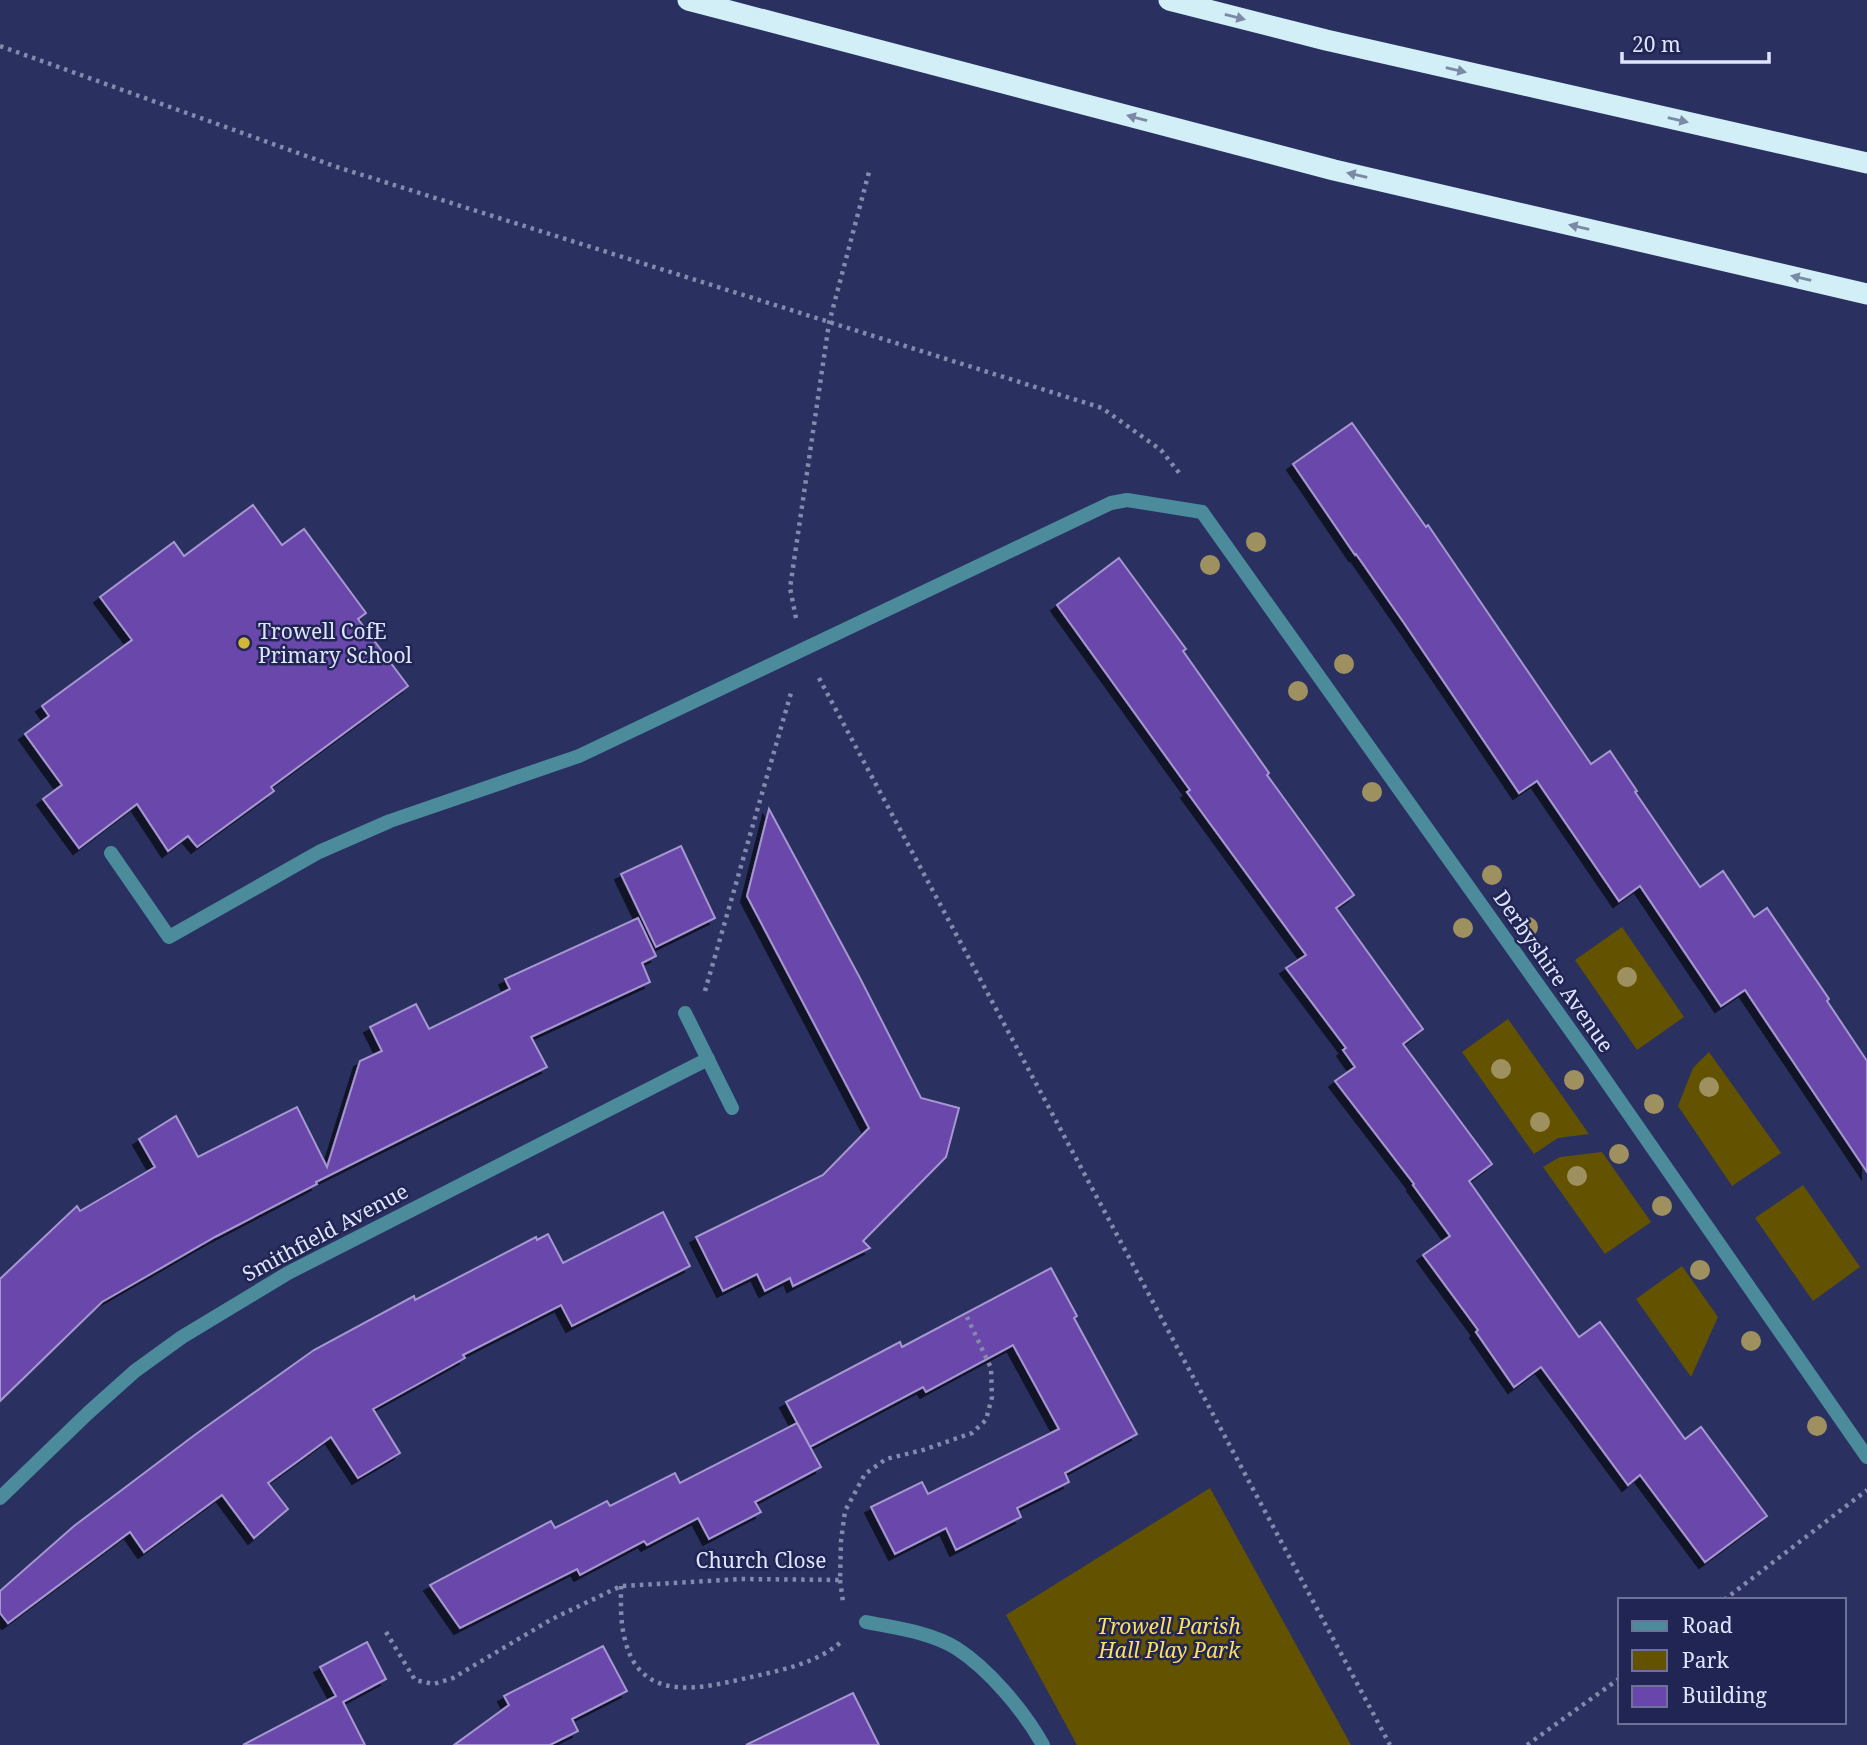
<svg xmlns="http://www.w3.org/2000/svg" width="1867" height="1745" font-family="'Noto Serif',serif">
	<defs>
		<filter id="shadow"><feDropShadow dx="-6" dy="6" stdDeviation="0" flood-color="#0009"/></filter>
	</defs>
	<rect width="100%" height="100%" fill="#2a3060"/>
	<g fill="#635300">
		<polygon points="1622,927 1684,1017 1637,1050 1575,960"/>
		<polygon points="1508,1019 1589,1134 1558,1138 1534,1154 1462,1052"/>
		<polygon points="1709,1052 1781,1153 1732,1186 1678,1106 1693,1068"/>
		<polygon points="1602,1152 1651,1222 1605,1254 1543,1167 1560,1157"/>
		<polygon points="1803,1185 1860,1267 1813,1301 1755,1218"/>
		<polygon points="1682,1266 1718,1317 1691,1377 1636,1299"/>
		<polygon points="1210,1488 1351,1745 1077,1745 1006,1615"/>
	</g>
	<g fill="#6946ab" stroke="#a697d1" stroke-width="2" filter="url(#shadow)">
		<polygon points="1352,423 1426,527 1428,525 1591,764 1610,751 1637,791 1635,792 1700,887 1723,871 1754,917 1767,908 1829,999 1827,1001 1867,1061 1867,1172 1745,990 1721,1006 1640,886 1619,901 1537,781 1519,793 1404,623 1356,554 1355,555 1293,464"/>
		<polygon points="253,505 282,545 304,529 366,613 358,619 408,686 271,787 274,791 197,847 188,836 168,851 137,804 79,848 43,799 62,785 25,734 49,716 42,706 132,640 100,597 174,542 184,556"/>
		<polygon points="1119,558 1186,649 1183,651 1269,773 1267,775 1354,895 1336,908 1423,1029 1403,1044 1492,1164 1469,1181 1579,1337 1600,1322 1685,1439 1701,1427 1767,1516 1705,1562 1640,1475 1628,1485 1541,1367 1514,1387 1476,1332 1478,1330 1423,1255 1450,1236 1413,1185 1414,1184 1335,1081 1355,1067 1343,1050 1346,1048 1286,968 1306,955 1187,792 1190,790 1057,605"/>
		<polygon points="769,809 861,980 921,1098 959,1108 946,1157 863,1241 870,1248 793,1286 790,1278 765,1291 757,1274 723,1291 696,1237 823,1175 869,1128 747,896"/>
		<polygon points="681,846 715,918 656,947 621,874"/>
		<polygon points="638,918 656,956 642,963 650,982 531,1037 547,1067 316,1182 317,1184 215,1237 102,1302 0,1401 0,1279 77,1206 80,1211 155,1167 139,1139 176,1116 198,1157 297,1107 327,1167 360,1061 382,1051 370,1027 416,1004 429,1029 510,989 505,979"/>
		<polygon points="663,1212 690,1266 572,1326 561,1305 463,1355 465,1358 373,1409 400,1453 358,1478 331,1437 268,1483 288,1509 254,1538 222,1495 144,1552 130,1532 8,1623 0,1613 0,1591 74,1526 196,1434 314,1350 414,1296 415,1300 536,1237 537,1240 548,1234 563,1263"/>
		<polygon points="1051,1268 1077,1316 1074,1318 1137,1434 1065,1473 1069,1482 1017,1508 1021,1517 956,1550 946,1528 895,1554 871,1507 922,1482 928,1494 1059,1429 1013,1345 926,1392 923,1387 810,1447 786,1402 900,1342 902,1347"/>
		<polygon points="797,1423 821,1467 755,1502 761,1512 709,1539 698,1518 647,1545 644,1541 580,1575 577,1569 460,1628 430,1585 551,1521 555,1528 607,1501 610,1506 675,1473 680,1483"/>
		<polygon points="367,1642 386,1679 343,1702 365,1745 243,1745 336,1696 320,1667"/>
		<polygon points="603,1646 627,1691 572,1719 578,1731 550,1745 454,1745 509,1705 504,1696"/>
		<polygon points="853,1693 879,1745 746,1745"/>
	</g>
	<g fill="none" stroke-linecap="round" stroke-linejoin="round">
		<g stroke="#8489ae" stroke-width="4.5" stroke-dasharray="3.5 5" stroke-linecap="butt">
			<polyline points="0,46 337,167 1102,408 1161,450 1180,474"/>
			<polyline points="796,618 790,588 829,323 869,172"/>
			<polyline points="819,678 1390,1745"/>
			<polyline points="705,991 791,693"/>
			<polyline points="840,1580 843,1602"/>
			<path d="M621 1586C621 1603 620 1622 625 1640 641 1705 703 1688 751 1677 782 1670 817 1663 841 1642"/>
			<polyline points="1724,1600 1867,1490"/>
			<polyline points="386,1632 415,1680 434,1684 453,1678 552,1619 621,1586 740,1579 840,1580 841,1541 845,1511 865,1474 886,1459 923,1450 972,1433 986,1420 992,1397 991,1368 967,1317"/>
			<polyline points="1527,1745 1620,1678"/>
		</g>
		<polyline stroke="#4b8b9b" stroke-width="14" points="111,853 169,937 319,852 390,821 579,756 1111,503 1127,500 1202,512"/>
		<g stroke="#4b8b9b" stroke-width="14">
			<polyline points="1202,512 1588,1055 1867,1457"/>
			<polyline points="685,1013 732,1108"/>
			<polyline points="0,1498 88,1413 135,1371 182,1337 288,1273 708,1059"/>
			<path d="M866 1622C895 1628 930 1632 956 1648 989 1669 1024 1711 1043 1745"/>
		</g>
		<g stroke="#d2eef6" stroke-width="21">
			<polyline points="688,0 1334,170 1867,294"/>
			<polyline points="1169,0 1326,40 1867,163"/>
		</g>
	</g>
	<g fill="#9f9060">
		<circle cx="1256" cy="542" r="10"/>
		<circle cx="1210" cy="565" r="10"/>
		<circle cx="1344" cy="664" r="10"/>
		<circle cx="1298" cy="691" r="10"/>
		<circle cx="1372" cy="792" r="10"/>
		<circle cx="1492" cy="875" r="10"/>
		<circle cx="1528" cy="927" r="10"/>
		<circle cx="1463" cy="928" r="10"/>
		<circle cx="1627" cy="977" r="10"/>
		<circle cx="1501" cy="1069" r="10"/>
		<circle cx="1574" cy="1080" r="10"/>
		<circle cx="1709" cy="1087" r="10"/>
		<circle cx="1654" cy="1104" r="10"/>
		<circle cx="1540" cy="1122" r="10"/>
		<circle cx="1619" cy="1154" r="10"/>
		<circle cx="1577" cy="1176" r="10"/>
		<circle cx="1662" cy="1206" r="10"/>
		<circle cx="1700" cy="1270" r="10"/>
		<circle cx="1751" cy="1341" r="10"/>
		<circle cx="1817" cy="1426" r="10"/>
	</g>
	<defs><path id="oneway-solid" d="M-6-.8H1V-3.2L6.5 0L1 3.2V.8H-6Z" transform="scale(1.75)"/></defs>
	<g fill="#7a8aa5">
		<use href="#oneway-solid" transform="translate(1235 17) rotate(14)"/>
		<use href="#oneway-solid" transform="translate(1456 70) rotate(13)"/>
		<use href="#oneway-solid" transform="translate(1137 118) rotate(-165)"/>
		<use href="#oneway-solid" transform="translate(1678 120) rotate(13)"/>
		<use href="#oneway-solid" transform="translate(1357 175) rotate(-167)"/>
		<use href="#oneway-solid" transform="translate(1579 227) rotate(-167)"/>
		<use href="#oneway-solid" transform="translate(1801 278) rotate(-167)"/>
	</g>
	<circle fill="#d3b635" stroke="#212554" stroke-width="2.5" cx="244" cy="643" r="7"/>
	<g text-anchor="middle" dominant-baseline="central" stroke-width="5" stroke-linejoin="round" paint-order="stroke">
		<g font-size="21" fill="#e0e5fe" stroke="#212554" text-anchor="start">
			<text x="258" y="631">Trowell CofE<tspan x="258" dy="24">Primary School</tspan></text>
		</g>
		<g font-size="21" fill="#e0e5fe" stroke="#212554">
			<text transform="translate(1554 971) rotate(55)">Derbyshire Avenue</text>
			<text transform="translate(325 1232) rotate(-28)">Smithfield Avenue</text>
			<text x="761" y="1560">Church Close</text>
		</g>
		<g font-size="21" font-style="italic" fill="#fedf60" stroke="#212554">
			<text x="1169" y="1626">Trowell Parish<tspan x="1169" dy="24">Hall Play Park</tspan></text>
		</g>
	</g>
	<rect x="1618" y="1598" width="228" height="126" fill="#212554" stroke="#6d7298" stroke-width="2"/>
	<rect x="1632" y="1621" width="35" height="10" fill="#4b8b9b" stroke="#6d7298" stroke-width="2"/>
	<text x="1682" y="1633" font-size="21" fill="#e0e5fe">Road</text>
	<rect x="1632" y="1650" width="35" height="21" fill="#635300" stroke="#6d7298" stroke-width="2"/>
	<text x="1682" y="1668" font-size="21" fill="#e0e5fe">Park</text>
	<rect x="1632" y="1686" width="35" height="21" fill="#6946ab" stroke="#6d7298" stroke-width="2"/>
	<text x="1682" y="1703" font-size="21" fill="#e0e5fe">Building</text>
	<path d="M1622 52v10h147v-10" fill="none" stroke="#e0e5fe" stroke-width="3.5"/>
	<text x="1632" y="52" font-size="21" fill="#e0e5fe" stroke="#212554" stroke-width="5" paint-order="stroke">20 m</text>
</svg>
